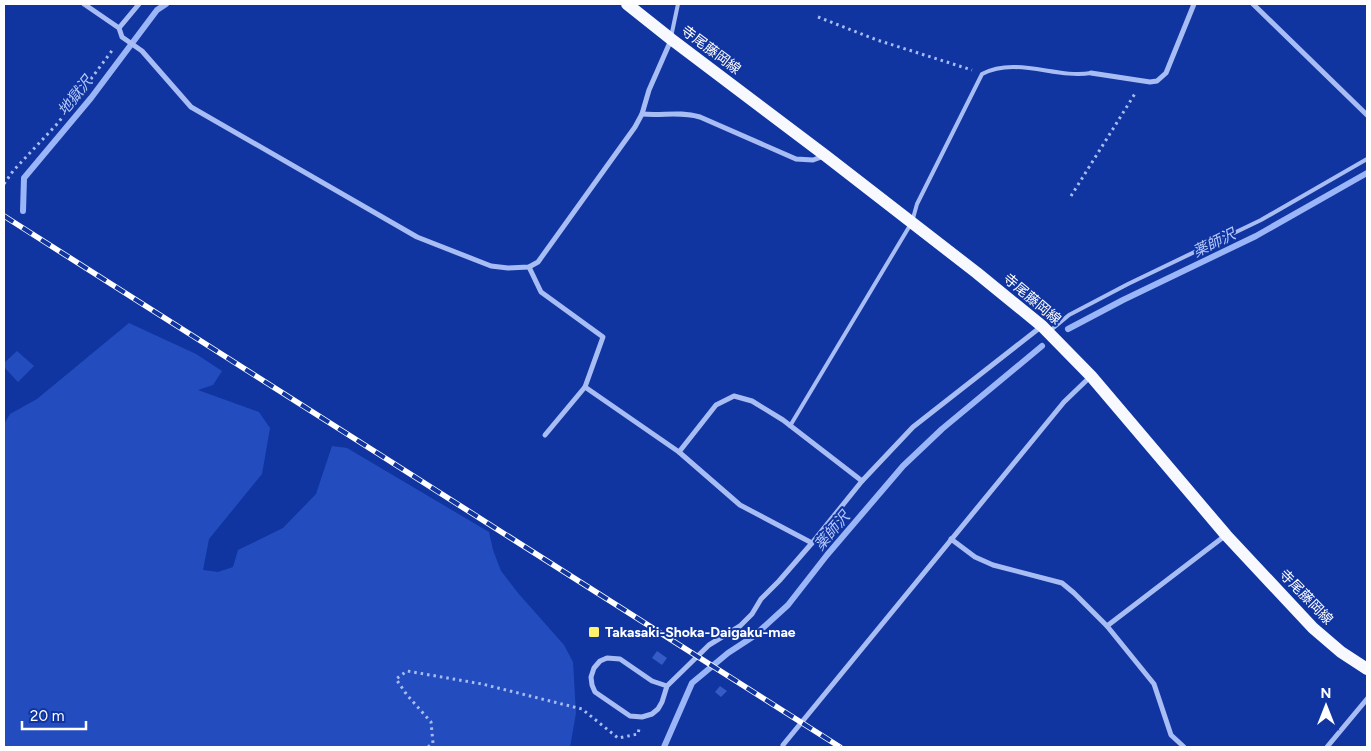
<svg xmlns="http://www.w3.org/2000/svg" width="1371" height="751" font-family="Figtree,'Noto Sans JP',sans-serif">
	<rect width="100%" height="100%" fill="#1035a1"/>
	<g fill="#234dbf">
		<polygon points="129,323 196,354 222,371 213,385 198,390 259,412 270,428 262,474 209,539 203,570 218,572 233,567 238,550 283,528 316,494 332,446 347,448 489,532 493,550 501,571 518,593 564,645 573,662 576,713 570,747 4,747 4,424 10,414 37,399"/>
		<polygon points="17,351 34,366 18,382 4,367 4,363"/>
	</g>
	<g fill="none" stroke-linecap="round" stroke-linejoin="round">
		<g stroke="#9bb5f9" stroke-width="6">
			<polyline points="23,211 24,178 91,98 157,10 166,4"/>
			<polyline points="1068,329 1123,300 1256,236 1367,173"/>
			<polyline points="664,747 692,683 728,653 754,636 788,605 827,555 903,466 942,429 1042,346"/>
		</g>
	</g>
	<g fill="#345bc6">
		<polygon points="657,651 667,658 662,665 652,658"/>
		<polygon points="720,686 727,691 721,697 715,692"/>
	</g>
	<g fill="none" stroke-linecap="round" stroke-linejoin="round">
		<g stroke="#a9bdf5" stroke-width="3" stroke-dasharray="2.5 4" stroke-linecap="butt">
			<polyline points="818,17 877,40 972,70"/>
			<polyline points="4,184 13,171 58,123 114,48"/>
			<polyline points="1071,196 1136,92"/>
			<polyline points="428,747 433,743 431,722 407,695 396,679 407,671 482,684 582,709 618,738 638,734 639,729"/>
		</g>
		<g stroke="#a9bdf5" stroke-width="4">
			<polyline points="671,37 678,4"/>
			<polyline points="1051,330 1069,315 1128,284 1261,220 1367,159"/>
			<path d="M790 426 912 222 917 204 982 74C1016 56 1056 79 1091 73"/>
		</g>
		<g stroke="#a9bdf5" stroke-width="5">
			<polyline points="84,4 119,28 122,37 142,51 191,107 417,237 491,266 508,268 529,267 538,262 635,127 642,114 649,90 671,40"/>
			<polyline points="1253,4 1367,115"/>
			<polyline points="119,28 139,4"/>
			<polyline points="1091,73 1150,82 1157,81 1166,73 1194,4"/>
			<path d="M642 114C664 116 678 111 700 117L796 159 813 160 824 156"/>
			<polyline points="529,267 541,292 603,337 585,387 545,435"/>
			<polyline points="585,387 679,452 740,505 812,543"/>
			<polyline points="679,452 716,405 734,396 752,401 783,420 862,481"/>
			<polyline points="951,539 975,557 993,565 1062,583 1074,593 1107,626 1154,684 1171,735 1184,747"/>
			<polyline points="1107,626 1226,535"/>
			<polyline points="667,686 652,681 620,659 607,658 600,661 594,668 591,677 592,685 595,692 630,716 642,717 652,714 658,709 662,702 667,686 709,645 740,626 752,614 761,599 779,581 812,543 862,481 913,427 1042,326"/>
			<polyline points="783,745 1064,402 1090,377"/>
			<polyline points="1327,747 1367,699"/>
		</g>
		<polyline stroke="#f7f9ff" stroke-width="12" points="627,4 671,39 826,156 977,273 1042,326 1091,376 1226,535 1313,628 1341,652 1367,669"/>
		<defs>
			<polyline id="rail" points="4,216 840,747"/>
		</defs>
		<use href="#rail" stroke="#fff" stroke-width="5.5"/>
		<use href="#rail" stroke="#1035a1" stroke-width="4" stroke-dasharray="11" stroke-linecap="butt"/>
	</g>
	<rect fill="#fff06d" stroke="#1035a1" stroke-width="2" x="588" y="626" width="12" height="12" rx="2.5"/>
	<g text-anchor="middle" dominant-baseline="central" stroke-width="4" stroke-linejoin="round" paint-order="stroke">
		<g font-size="14" fill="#fff" stroke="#1035a1">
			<text transform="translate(711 50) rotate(37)">寺尾藤岡線</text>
			<text transform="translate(1032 299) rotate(40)">寺尾藤岡線</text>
			<text transform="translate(1306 597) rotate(46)">寺尾藤岡線</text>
		</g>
		<g font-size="14" font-weight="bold" fill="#fff" stroke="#1035a1" text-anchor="start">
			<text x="605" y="632">Takasaki-Shoka-Daigaku-mae</text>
		</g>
		<g font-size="15" font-style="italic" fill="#b6c9fc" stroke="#1035a1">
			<text transform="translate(75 96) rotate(-51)">地獄沢</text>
			<text transform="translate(1214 243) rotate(-26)">薬師沢</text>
			<text transform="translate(832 531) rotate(-50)">薬師沢</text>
		</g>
	</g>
	<rect width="1371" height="751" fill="none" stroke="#ffffff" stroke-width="10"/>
	<g transform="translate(1326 706)" stroke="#1035a1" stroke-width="4" paint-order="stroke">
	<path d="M0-4L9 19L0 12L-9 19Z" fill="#ffffff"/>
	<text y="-8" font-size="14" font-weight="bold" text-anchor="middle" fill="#ffffff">N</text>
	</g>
	<path d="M22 721v8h64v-8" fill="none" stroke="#ffffff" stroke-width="2.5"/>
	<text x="30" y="721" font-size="15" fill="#ffffff" stroke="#1035a1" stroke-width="4" paint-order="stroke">20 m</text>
</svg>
